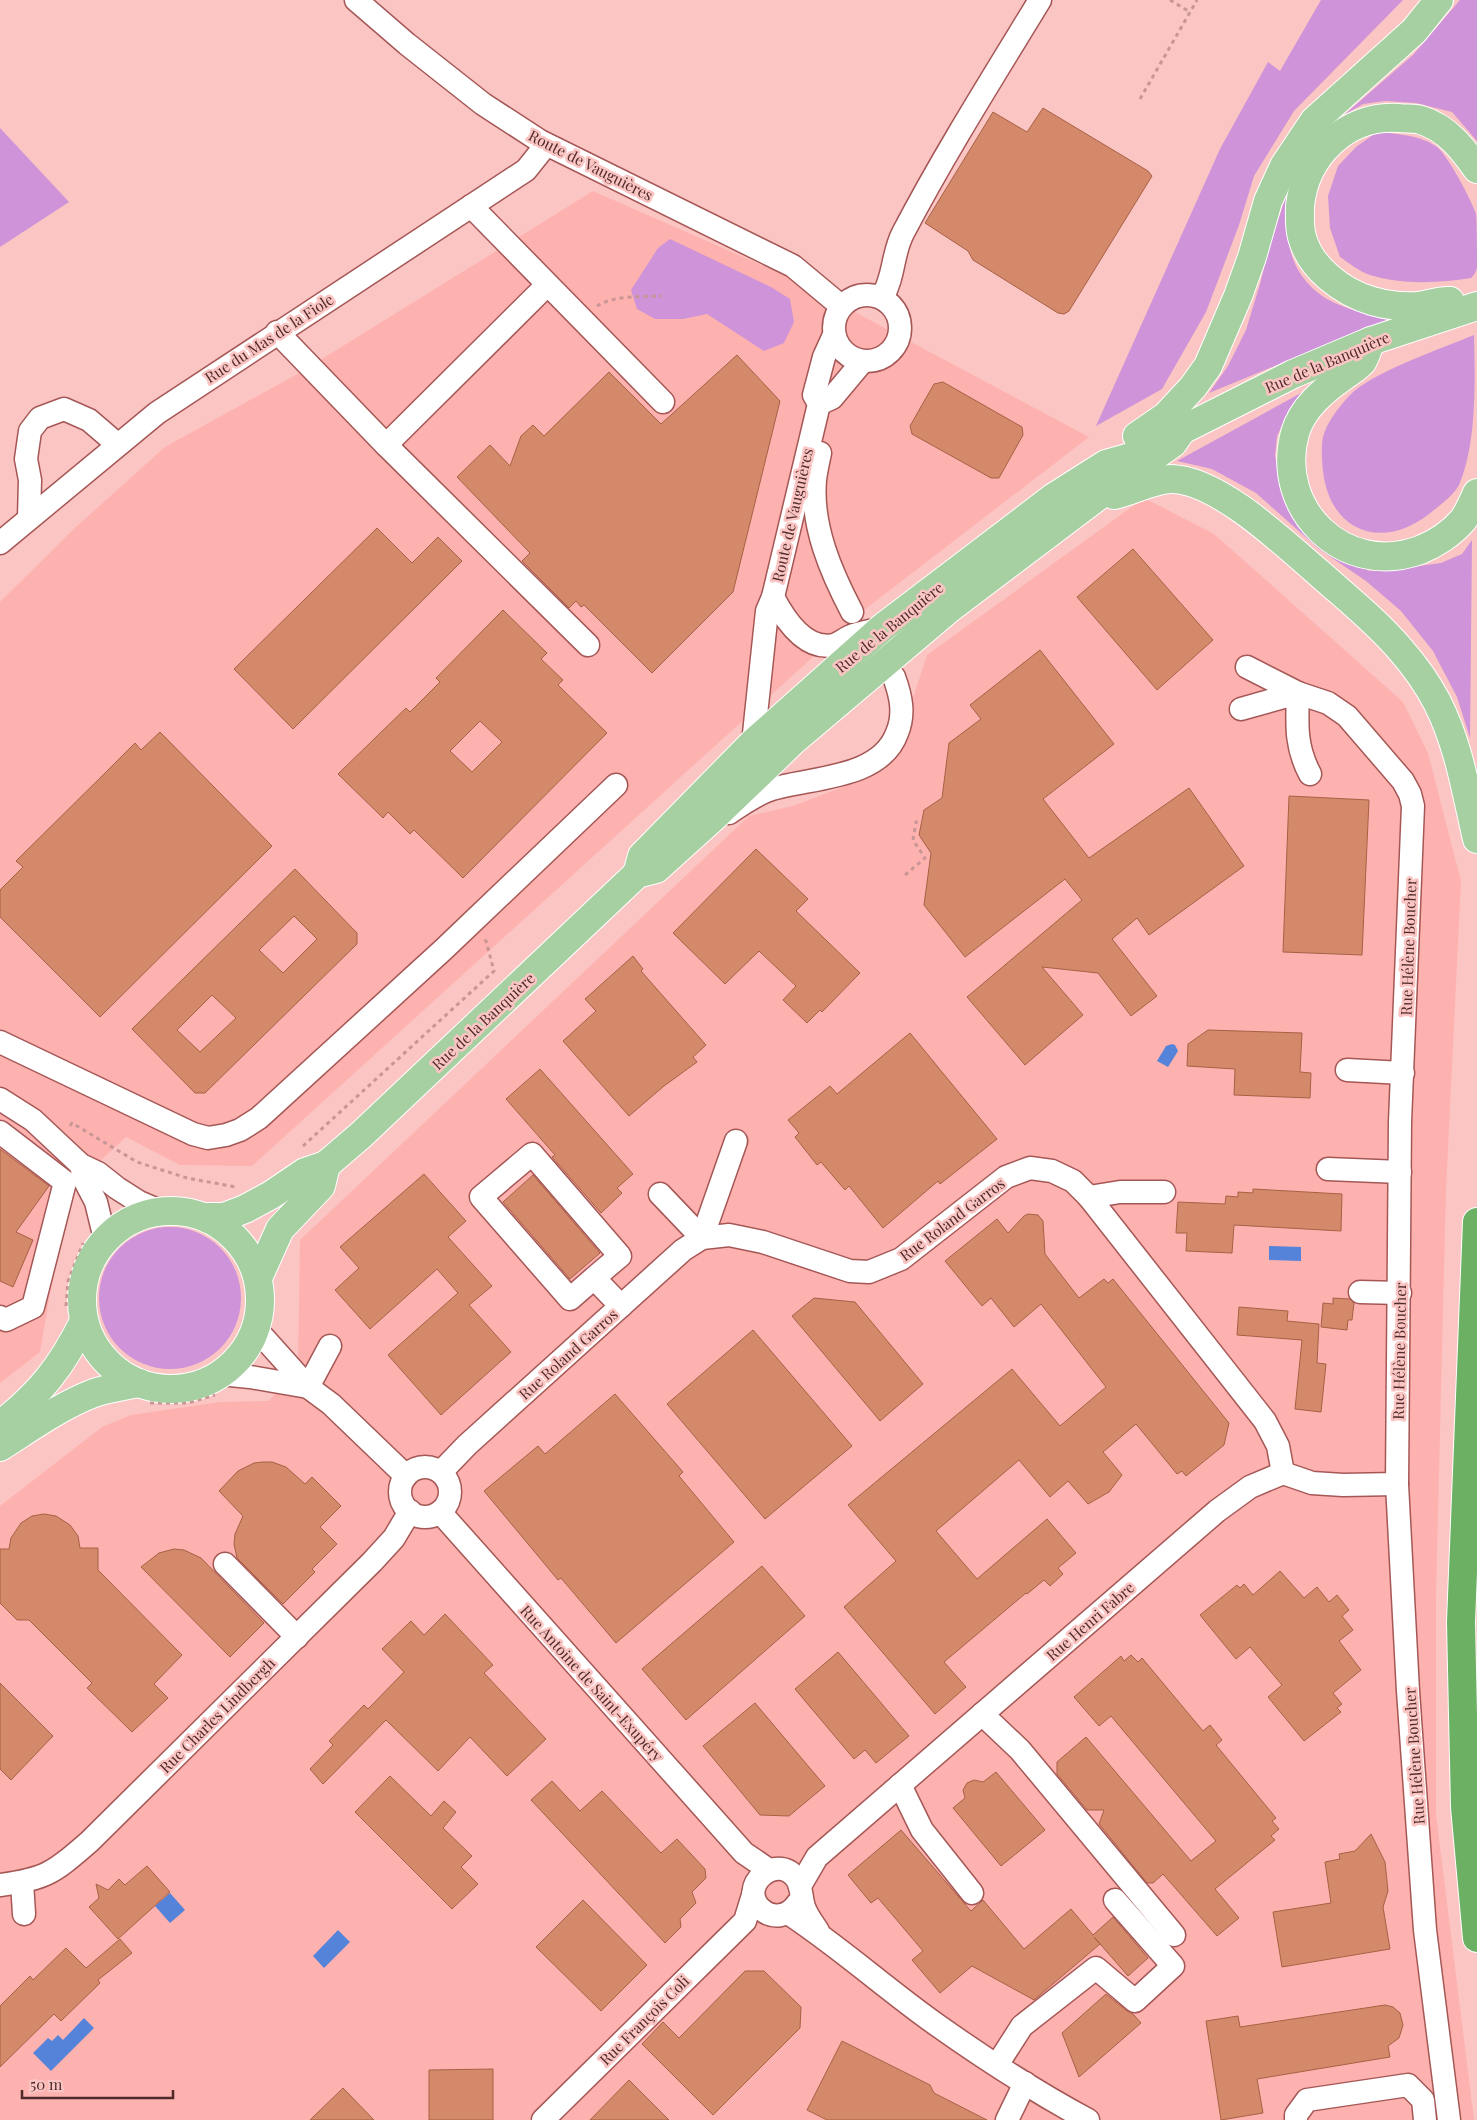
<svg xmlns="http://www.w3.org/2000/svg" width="1477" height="2120" font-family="'Playfair Display',serif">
	<rect width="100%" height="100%" fill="#fbc5c3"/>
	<g fill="#feb2af">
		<polygon points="593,191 791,278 1089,437 868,607 252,1166 180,1165 126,1137 68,1191 40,1352 0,1383 0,602 76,527 165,447 301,372"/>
		<polygon points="1144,498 1214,534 1403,702 1428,753 1461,881 1446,1190 1436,1594 1436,1815 1474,2120 0,2120 0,1506 102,1427 131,1415 220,1402 269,1401 298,1366 300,1240 749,816 793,806 864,779 893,759 927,655"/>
	</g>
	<g fill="#ce93d8">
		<polygon points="1321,0 1403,0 1294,111 1254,176 1239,225 1206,312 1162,389 1096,426 1220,149 1268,62 1280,71"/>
		<polygon points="1460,0 1477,0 1477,141 1452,112 1416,103 1385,101 1363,104 1344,115 1413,55"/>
		<polygon points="0,128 69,202 0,247"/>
		<path d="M1377 132C1396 134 1421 135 1437 147 1448 156 1471 199 1476 214 1477 226 1477 255 1477 268 1476 272 1474 275 1471 278 1439 283 1402 285 1370 275 1360 272 1349 263 1340 257L1330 228 1328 196 1338 166 1356 147Z"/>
		<path d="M1293 175C1290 199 1285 225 1290 248 1293 266 1306 285 1321 295 1336 307 1370 315 1389 319L1209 393 1228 366 1246 330 1260 284 1271 241Z"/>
		<polygon points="670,239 771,287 790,299 794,322 784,343 764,351 707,314 683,319 655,319 637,309 631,290 658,248"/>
		<path d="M1474 335C1475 381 1477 443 1459 485 1453 496 1439 506 1429 514 1382 551 1330 532 1323 471 1322 461 1321 448 1323 437 1327 422 1339 407 1349 396 1370 373 1443 348 1474 335Z"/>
		<polygon points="1301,393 1288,413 1277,436 1275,456 1281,483 1342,560 1370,571 1412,567 1441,563 1462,554 1472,540 1470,738 1457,697 1433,651 1401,611 1366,581 1319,549 1256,493 1212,469 1177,461"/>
		<circle cx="170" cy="1298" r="71"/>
	</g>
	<g fill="#5483d9">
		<polygon points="1172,1044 1175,1045 1178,1051 1168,1067 1157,1061 1166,1046"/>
		<polygon points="1269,1246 1301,1247 1301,1261 1269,1260"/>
		<polygon points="170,1893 185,1910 170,1923 155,1906"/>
		<polygon points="338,1930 350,1942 324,1968 313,1956"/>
		<polygon points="84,2018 94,2028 51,2071 33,2053 48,2038 52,2041 58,2035 63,2040"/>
	</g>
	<g fill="#d4896b" stroke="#a86044" fill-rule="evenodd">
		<polygon points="1043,108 1148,171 1152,176 1069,311 1064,314 1058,313 973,260 968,251 925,223 993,112 1027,132"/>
		<polygon points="737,355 780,401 733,592 652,673 584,605 581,607 576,601 569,608 522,561 530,553 457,477 490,445 510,466 521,436 533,425 544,436 609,372 661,424"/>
		<polygon points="943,382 1022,427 1023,435 999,478 991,478 912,434 910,426 934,384"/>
		<polygon points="377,528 412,563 438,537 462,561 293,729 234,669"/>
		<polygon points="1133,549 1213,640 1157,690 1077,597"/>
		<path d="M503 610 547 653 541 659 563 680 558 685 607 733 463 878 414 830 410 834 388 812 383 818 338 774 406 708 410 712 440 682 436 678ZM480 721 502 742 472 772 450 751Z"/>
		<polygon points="1040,650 1114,744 1043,799 1089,858 1189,788 1244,866 1149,935 1137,918 1112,939 1157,996 1131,1016 1098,973 1042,967 1083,1015 1025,1065 967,997 1082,900 1065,879 965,957 924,905 931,853 919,835 924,810 942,798 949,743 981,719 970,705"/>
		<polygon points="160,732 272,846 100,1017 0,917 0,890 23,867 16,861 105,773 135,743 141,750"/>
		<polygon points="1289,796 1369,800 1362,955 1283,952"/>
		<polygon points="756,849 808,899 796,911 860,973 822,1012 820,1010 807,1023 783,1000 796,986 759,951 725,984 673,933"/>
		<path d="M295 869 357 933V944L205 1093H195L132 1029ZM294 916 317 939 283 973 259 950ZM212 995 236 1018 200 1052 177 1030Z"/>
		<polygon points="633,956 643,969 641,971 706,1045 693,1057 697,1062 664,1086 629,1116 563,1041 596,1011 585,999"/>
		<polygon points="1208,1030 1302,1033 1300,1072 1311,1073 1310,1098 1234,1095 1235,1069 1187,1066 1188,1044"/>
		<polygon points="910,1033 997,1139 940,1184 938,1181 883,1228 849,1186 845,1190 821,1162 817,1165 795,1137 799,1133 788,1120 830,1086 837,1094"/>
		<polygon points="540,1069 633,1174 617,1188 622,1193 601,1213 552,1157 555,1155 506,1099"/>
		<polygon points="0,1149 49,1186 16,1232 33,1240 13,1287 0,1281"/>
		<polygon points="424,1174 466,1221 448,1237 492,1286 469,1305 511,1352 441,1415 388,1355 458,1293 437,1269 370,1329 335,1290 359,1268 340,1247"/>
		<polygon points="533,1175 600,1253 570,1279 503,1202"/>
		<polygon points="1253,1189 1342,1194 1341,1231 1234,1225 1232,1253 1186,1251 1187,1233 1176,1233 1178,1202 1225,1204 1226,1196 1238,1197 1238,1192 1253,1193"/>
		<polygon points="1028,1214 1038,1215 1043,1221 1045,1254 1079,1298 1104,1279 1108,1283 1113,1279 1229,1423 1224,1445 1186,1476 1182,1471 1177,1474 1136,1424 1103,1452 1122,1475 1109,1492 1088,1504 1068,1481 1050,1497 1019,1460 936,1531 977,1579 1047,1519 1076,1553 1058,1568 1063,1574 1050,1586 1044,1580 1027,1594 1026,1593 944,1662 966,1687 935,1714 844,1607 896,1561 848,1505 1012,1369 1060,1426 1106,1387 1041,1304 1014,1327 991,1298 982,1306 945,1261 997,1219 1008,1233 1024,1216"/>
		<polygon points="814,1298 855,1302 923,1384 880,1421 792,1316"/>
		<polygon points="1333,1298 1350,1299 1354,1303 1352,1320 1348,1320 1347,1330 1321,1327 1323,1303 1333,1304"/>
		<polygon points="1239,1307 1288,1311 1287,1321 1319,1324 1317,1363 1326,1364 1321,1412 1295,1409 1302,1340 1237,1335"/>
		<polygon points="753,1330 852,1446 765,1519 667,1404"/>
		<polygon points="615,1394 683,1472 679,1476 734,1542 616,1643 561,1578 558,1580 484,1491 538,1446 545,1454"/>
		<polygon points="263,1462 272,1462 286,1467 305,1484 312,1477 341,1506 320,1527 337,1544 312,1569 315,1572 283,1604 237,1558 234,1544 235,1534 243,1516 219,1491 238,1471 254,1463"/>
		<polygon points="44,1514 56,1516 70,1525 78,1536 80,1548 98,1548 98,1570 182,1655 154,1684 168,1698 132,1732 87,1688 92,1683 29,1620 17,1620 0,1603 0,1549 9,1549 11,1538 21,1523 32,1516"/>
		<polygon points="174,1549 184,1550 201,1558 264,1623 230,1657 141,1567 159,1553"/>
		<polygon points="762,1566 805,1616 686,1720 642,1669"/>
		<polygon points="1280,1571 1304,1598 1317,1587 1329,1602 1337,1595 1349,1610 1342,1616 1353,1630 1339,1641 1361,1670 1333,1693 1342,1704 1337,1708 1341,1712 1304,1741 1268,1697 1282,1685 1250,1647 1236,1659 1200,1615 1237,1585 1240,1588 1244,1584 1253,1595"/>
		<polygon points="445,1614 493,1665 484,1673 546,1739 507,1776 470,1737 438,1771 386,1720 323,1784 310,1769 333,1745 329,1741 364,1705 368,1709 404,1672 382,1649 411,1621 424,1635"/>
		<polygon points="838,1652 909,1736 876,1763 865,1750 854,1759 795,1689"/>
		<polygon points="1131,1655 1138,1662 1142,1658 1203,1731 1210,1725 1222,1740 1216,1745 1276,1818 1272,1821 1279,1829 1271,1836 1275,1840 1215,1889 1239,1918 1217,1936 1163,1874 1153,1883 1147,1883 1099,1824 1104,1810 1087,1810 1057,1774 1057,1762 1086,1737 1191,1861 1216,1841 1111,1716 1099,1726 1074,1697 1121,1656 1124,1661"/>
		<polygon points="0,1683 53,1736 11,1780 0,1769"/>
		<polygon points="755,1703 825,1786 789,1816 760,1815 703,1746"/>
		<polygon points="996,1772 1045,1830 1001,1866 953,1808 965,1798 963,1790 967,1783 974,1780 983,1782"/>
		<polygon points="390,1776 431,1816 444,1801 456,1812 443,1828 472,1856 461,1867 478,1884 452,1909 355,1812"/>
		<polygon points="552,1781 580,1811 602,1791 661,1853 677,1839 705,1869 706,1878 692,1892 696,1903 680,1919 681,1927 665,1943 531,1800"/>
		<polygon points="901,1830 971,1911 983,1900 1024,1949 1071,1909 1093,1935 1113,1917 1148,1958 1128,1976 1094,1937 1100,1944 1034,2000 972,1966 940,1993 912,1960 923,1951 878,1898 871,1903 848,1875"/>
		<polygon points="1371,1834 1385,1862 1388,1891 1383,1907 1390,1949 1282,1967 1273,1912 1331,1903 1325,1862 1340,1859 1339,1854 1355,1851"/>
		<polygon points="147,1866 170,1892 118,1939 89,1907 99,1898 96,1884 108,1890 119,1879 125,1885"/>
		<polygon points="583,1900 647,1965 601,2011 536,1947"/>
		<polygon points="120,1939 132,1953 98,1980 100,1983 61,2021 54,2014 0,2067 0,2006 30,1976 33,1980 66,1948 86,1968"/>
		<polygon points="745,1971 764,1971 801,2007 800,2028 713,2115 642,2044 663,2022 679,2038"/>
		<polygon points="1106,1994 1127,2011 1133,2014 1141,2023 1079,2077 1062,2033"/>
		<polygon points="1385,2005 1393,2007 1400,2013 1403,2025 1399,2038 1388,2046 1390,2057 1257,2079 1263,2113 1221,2120 1206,2021 1238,2016 1240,2027"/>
		<polygon points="842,2041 930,2085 934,2093 987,2120 827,2120 807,2110"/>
		<polygon points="493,2069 493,2120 429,2120 429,2070"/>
		<polygon points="629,2080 669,2120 590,2120"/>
		<polygon points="343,2088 374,2120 310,2120"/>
	</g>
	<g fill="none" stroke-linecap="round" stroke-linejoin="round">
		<defs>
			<g id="minor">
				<polyline points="356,0 407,44 483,104 540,141 793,266 841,306"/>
				<polyline points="471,206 663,402"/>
				<circle cx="867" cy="328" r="33"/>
				<path d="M882 298C895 275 892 254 903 233 945 153 993 77 1040 0"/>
				<polyline points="277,332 386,445 588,645"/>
				<polyline points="819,404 832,398 863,361"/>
				<polyline points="386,445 547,285"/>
				<path d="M820 453C818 462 816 471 815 480 811 526 831 572 852 612"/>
				<polyline points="29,518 30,480 26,459 30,431 40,418 64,409 89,420 117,444"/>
				<polyline points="0,543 157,413 526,170 546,145"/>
				<path d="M773 597C784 618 805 651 834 645 840 643 846 638 851 636 860 632 872 631 882 628"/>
				<polyline points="1247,667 1298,693 1328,703 1347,716 1403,781 1410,794 1413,806 1400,1122 1397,1484 1408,1691 1425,1930 1449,2120"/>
				<path d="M1241 709 1298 693C1297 724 1295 746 1310 774"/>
				<polyline points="753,743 767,611 773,597 819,404 814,395 824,357 834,335"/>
				<path d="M729 813C741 805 755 795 769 790 809 777 880 780 897 733 905 714 901 696 894 677"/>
				<polyline points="0,1042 193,1134 208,1138 226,1135 240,1130 259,1118 444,949 616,785"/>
				<polyline points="1347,1070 1403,1073"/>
				<polyline points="0,1099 33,1120 81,1165 98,1173 117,1188 139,1202 160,1211"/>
				<polyline points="0,1132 65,1182 33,1307 6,1320 0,1317"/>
				<polyline points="81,1165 84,1179 96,1202 105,1239"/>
				<polyline points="1328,1169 1400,1172"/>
				<polyline points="660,1194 702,1238 736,1141"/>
				<polyline points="1089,1197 1120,1192 1164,1192"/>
				<polyline points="594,1278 620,1256 532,1154 481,1197 570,1299 594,1278 621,1306"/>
				<polyline points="1360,1292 1400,1293"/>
				<polyline points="256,1329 308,1387 331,1404 406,1476"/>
				<polyline points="220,1374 250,1377 308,1387"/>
				<polyline points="308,1387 330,1346"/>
				<circle cx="425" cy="1492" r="25"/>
				<polyline points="441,1472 467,1445 683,1250 702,1238 729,1235 763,1242 850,1271 869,1272 901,1259 1006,1177 1030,1168 1052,1171 1073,1181 1089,1197 1265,1421 1278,1446 1283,1473"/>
				<polyline points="440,1512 744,1853 769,1870"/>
				<polyline points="225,1564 297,1637"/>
				<polyline points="982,1714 1020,1750 1174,1935"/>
				<polyline points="900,1785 922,1830 972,1893"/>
				<polyline points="22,1882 24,1914"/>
				<path d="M0 1885C47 1879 54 1872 89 1842L372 1562 394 1538 410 1511"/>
				<polyline points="800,1886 817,1857 1217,1511 1250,1487 1283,1473 1312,1483 1343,1485 1397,1484"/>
				<path d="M797 1904C789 1916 773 1920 761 1909 737 1887 776 1852 796 1878 802 1886 801 1898 804 1907 807 1916 813 1923 818 1931"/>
				<path d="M788 1913C840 1947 886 1989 937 2025 985 2059 1036 2092 1088 2120"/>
				<polyline points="997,2065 1022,2026 1096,1968 1135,2001 1173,1966 1115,1900"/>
				<polyline points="543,2120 745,1921 753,1895"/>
				<polyline points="1007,2120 1025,2083"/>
				<polyline points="1296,2120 1296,2115 1307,2100 1408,2085 1423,2100 1425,2120"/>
			</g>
			<g id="major">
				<path d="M1450 301C1439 300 1428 305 1417 306 1402 307 1386 305 1372 301 1342 292 1310 268 1302 237 1299 227 1300 216 1300 206 1305 156 1346 114 1399 118 1406 119 1415 118 1421 120 1447 128 1463 149 1477 169"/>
				<path d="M1371 341C1368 348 1366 356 1362 362 1358 367 1349 372 1344 376 1324 390 1302 408 1295 433 1274 509 1344 578 1420 550 1435 544 1452 533 1463 520 1469 512 1473 501 1477 493"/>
				<polyline points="1137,436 1166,416 1193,387 1208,366 1238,296 1252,257 1268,201 1284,166 1314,121 1414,31 1439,0"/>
				<path d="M1114 495C1134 491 1152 479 1172 479 1219 480 1286 545 1320 574 1347 598 1376 621 1400 649 1414 665 1427 683 1437 702 1459 745 1466 792 1477 839"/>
				<polyline points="637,874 642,856 753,743 882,628 1054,497 1106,464 1131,457 1166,435 1182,430 1293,374 1371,341 1477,306"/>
				<circle cx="171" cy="1300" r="89"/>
				<polyline points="206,1217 224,1217 245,1209 271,1195 305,1172 326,1165 361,1135 637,874 656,869 718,813 794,740 950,608 1101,494 1173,443 1182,430"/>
				<polyline points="258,1278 280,1229 321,1186 326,1165"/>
				<path d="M0 1425C40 1394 62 1366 84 1321"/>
				<path d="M0 1447C30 1428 60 1406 94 1393 108 1388 124 1386 139 1383"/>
			</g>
			<polyline id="highway" points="1477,1222 1461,1622 1465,1807 1477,1938"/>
		</defs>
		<use href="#minor" stroke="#a55756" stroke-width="25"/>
		<use href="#major" stroke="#fff" stroke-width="30"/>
		<use href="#highway" stroke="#fff" stroke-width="30"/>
		<g stroke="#c79695" stroke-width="3" stroke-dasharray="4 4" stroke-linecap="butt">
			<polyline points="1170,0 1190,12"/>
			<polyline points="1140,99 1197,0"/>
			<path d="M597 306C614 295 642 297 662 296"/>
			<polyline points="905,875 925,858 913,840 916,822 922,822"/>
			<polyline points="70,1126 72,1123 137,1162 187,1178 236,1187"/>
			<polyline points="303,1146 494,971 486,941 483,938"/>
			<polyline points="66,1306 68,1281 83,1243"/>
			<polyline points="150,1403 188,1403 215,1395"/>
		</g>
		<use href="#minor" stroke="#fff" stroke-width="22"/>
		<use href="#major" stroke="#a7d0a2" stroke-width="28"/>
		<use href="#highway" stroke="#6cb064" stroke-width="28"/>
	</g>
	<g text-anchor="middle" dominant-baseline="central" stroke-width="5" stroke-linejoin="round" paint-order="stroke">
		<g font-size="15" fill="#4e2b2a" stroke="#fbc5c3">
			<text transform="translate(591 165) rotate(27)">Route de Vauguières</text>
			<text transform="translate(269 338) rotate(-33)">Rue du Mas de la Fiole</text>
			<text transform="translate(1327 362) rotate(-23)">Rue de la Banquière</text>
			<text transform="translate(792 515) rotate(-77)">Route de Vauguières</text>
			<text transform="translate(889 627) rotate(-39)">Rue de la Banquière</text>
			<text transform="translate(1408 947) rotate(-88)">Rue Hélène Boucher</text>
			<text transform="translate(483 1021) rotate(-43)">Rue de la Banquière</text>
			<text transform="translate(952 1219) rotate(-37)">Rue Roland Garros</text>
			<text transform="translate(1399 1351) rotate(-89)">Rue Hélène Boucher</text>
			<text transform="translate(568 1354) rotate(-42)">Rue Roland Garros</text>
			<text transform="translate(1090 1621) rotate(-41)">Rue Henri Fabre</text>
			<text transform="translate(592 1683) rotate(48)">Rue Antoine de Saint-Exupéry</text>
			<text transform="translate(217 1715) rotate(-45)">Rue Charles Lindbergh</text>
			<text transform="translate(1414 1756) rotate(-94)">Rue Hélène Boucher</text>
			<text transform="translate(644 2020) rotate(-45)">Rue François Coli</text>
		</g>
	</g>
	<path d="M22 2090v8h151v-8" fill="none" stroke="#4e2b2a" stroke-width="2.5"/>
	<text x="30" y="2090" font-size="15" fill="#4e2b2a" stroke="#fbc5c3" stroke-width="4" paint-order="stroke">50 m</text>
</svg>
